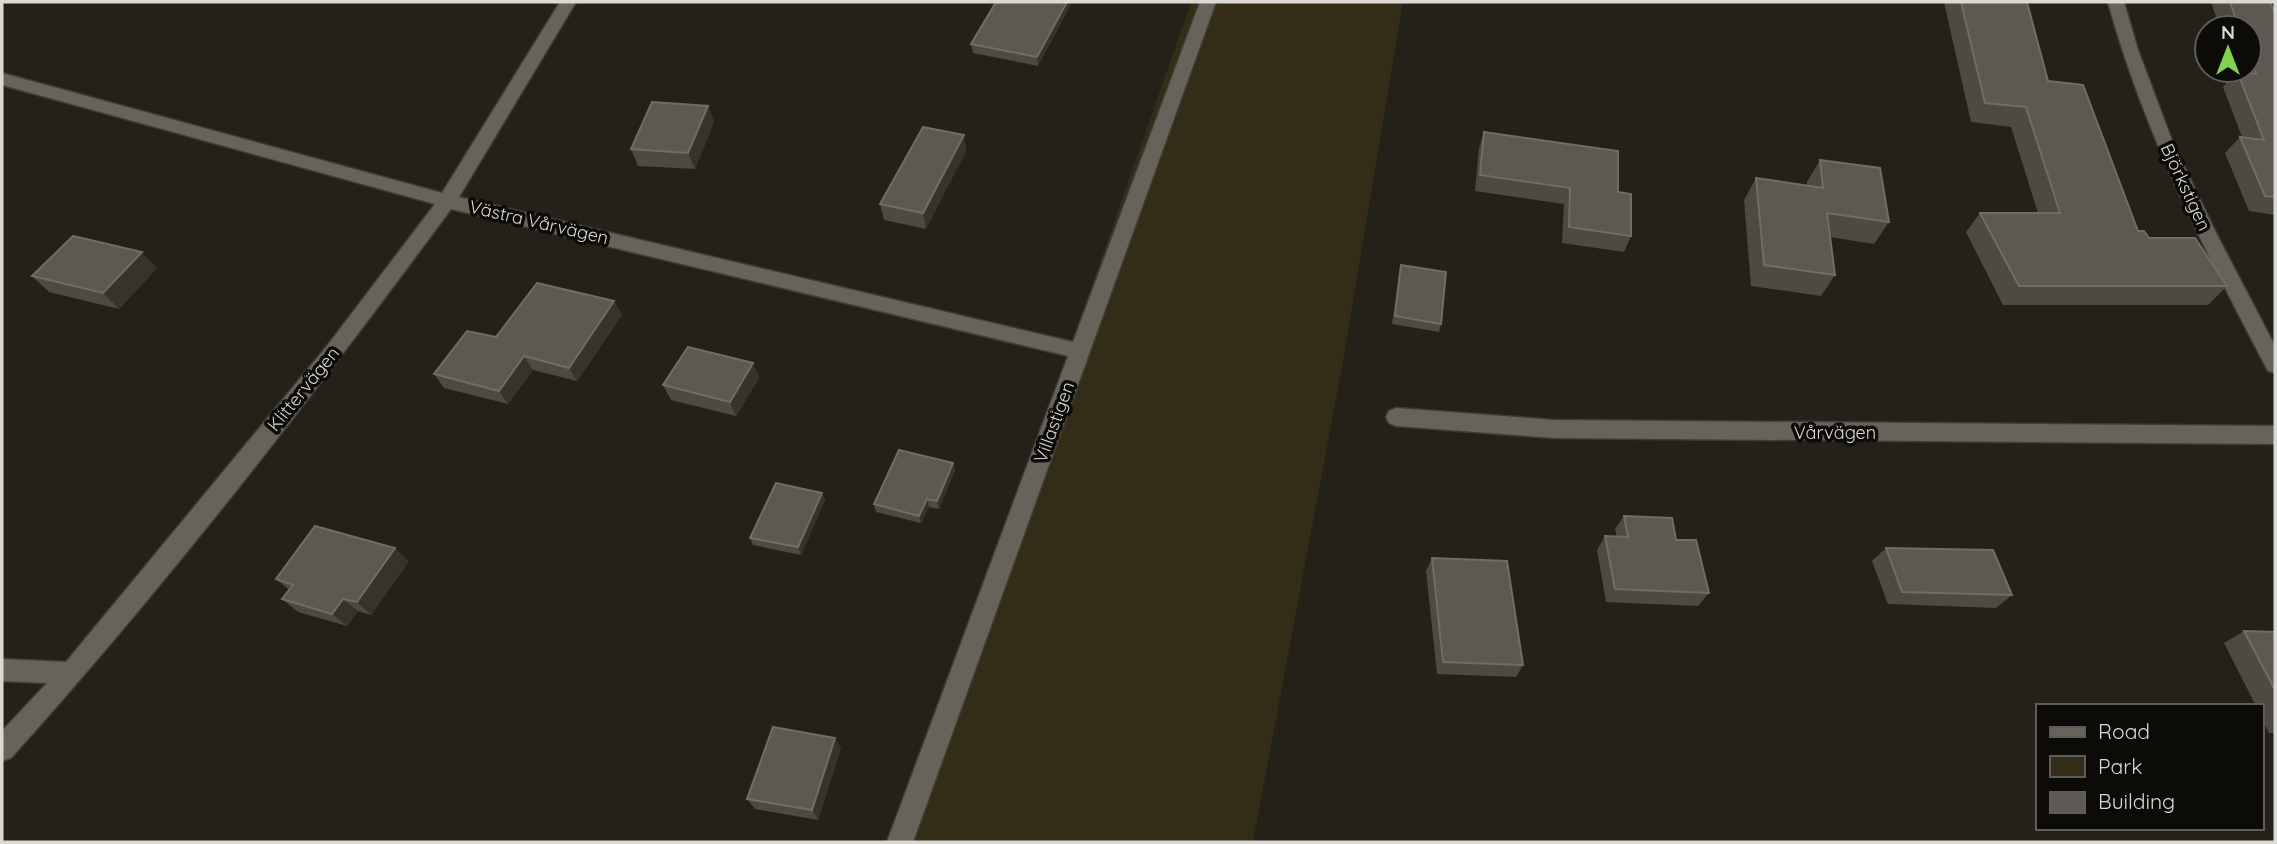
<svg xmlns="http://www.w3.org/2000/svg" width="2277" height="844" font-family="Quicksand,sans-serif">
	<rect width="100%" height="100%" fill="#242119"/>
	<polygon fill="#332c17" points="1191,2 1403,2 1342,367 1253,842 897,842"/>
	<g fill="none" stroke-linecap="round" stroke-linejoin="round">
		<defs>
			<g id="street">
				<path d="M560 2H576L459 197 1073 342 1200 2H1216L913 842H887L1068 356 451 209C313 396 167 585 11 758L2 761V731L47 683 2 681V659L66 662 327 346 435 204 2 85V73L442 193Z"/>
				<path d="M2108 2H2124L2138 50 2173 143 2216 233 2275 346V373L2268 371C2205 251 2144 133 2108 2Z"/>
				<polygon points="1396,408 1554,420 2275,426 2275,444 1554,438 1396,426 1389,423 1386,417 1389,411"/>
			</g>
		</defs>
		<use href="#street" stroke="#3e3c37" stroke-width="3"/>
		<use href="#street" fill="#66635a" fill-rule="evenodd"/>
	</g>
	<g fill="#4e4941">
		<polygon points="996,2 1072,2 1038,66 973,53 971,44"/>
		<polygon points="1944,2 2027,2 2048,81 2138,231 2227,286 2208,305 2003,305 1966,232 1980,213 2038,213 2011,127 1971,122"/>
		<polygon points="2211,2 2270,2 2275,12 2275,215 2249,211 2225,153 2240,137 2242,137 2223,87 2236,72 2235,70 2249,70 2249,28 2220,28"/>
		<polygon points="708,106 714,122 695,169 638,166 631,149"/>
		<polygon points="1484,132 1618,192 1631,236 1624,252 1562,243 1564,204 1475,191 1479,148"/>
		<polygon points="964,135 966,151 926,229 884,220 880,204"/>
		<polygon points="1820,160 1889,222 1874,244 1830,237 1835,275 1821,296 1751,286 1744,200 1756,178 1807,185 1807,182"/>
		<polygon points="1401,265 1441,324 1439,332 1392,324 1399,273"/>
		<polygon points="157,268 119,309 49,292 32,276"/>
		<polygon points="614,301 622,315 577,381 533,370 508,404 444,388 434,374 496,337"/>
		<polygon points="753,363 759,378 736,416 671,400 663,385"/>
		<polygon points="953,463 955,470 939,509 929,507 921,523 876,512 874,504"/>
		<polygon points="822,493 825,500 801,555 753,545 750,538"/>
		<polygon points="1624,516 1676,540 1709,593 1698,606 1606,602 1597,550 1605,536 1617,537 1615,529"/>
		<polygon points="1886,548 2012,595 1996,608 1888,604 1872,561"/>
		<polygon points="1432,558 1523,665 1516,677 1437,674 1426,571"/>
		<polygon points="409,561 371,615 358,611 347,626 298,612 282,599 289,590 276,579"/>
		<polygon points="2244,631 2275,632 2275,733 2269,733 2261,717 2261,706 2256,706 2224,643"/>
		<polygon points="841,748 818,820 755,809 747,799"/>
	</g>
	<g fill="#37322a">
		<polygon points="1067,2 1072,2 1038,66 1037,57"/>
		<polygon points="708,106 714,122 695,169 688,153"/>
		<polygon points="964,135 966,151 926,229 923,213"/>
		<polygon points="142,252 157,268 119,309 103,293"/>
		<polygon points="614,301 622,315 577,381 569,368"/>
		<polygon points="524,356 533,370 508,404 499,391"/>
		<polygon points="753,363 759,378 736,416 730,402"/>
		<polygon points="953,463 955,470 939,509 937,501"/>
		<polygon points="822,493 825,500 801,555 798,547"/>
		<polygon points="927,499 929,507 921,523 919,516"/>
		<polygon points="395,548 409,561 371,615 357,602"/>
		<polygon points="343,599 358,611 347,626 332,614"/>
		<polygon points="835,738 841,748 818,820 812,810"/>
	</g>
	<g fill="#5d5851" stroke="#716c65" stroke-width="2">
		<polygon points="996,2 1067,2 1037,57 971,44"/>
		<polygon points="1961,2 2027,2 2048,81 2083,85 2138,231 2144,231 2149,238 2195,238 2227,286 2019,286 1980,213 2060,213 2026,107 1985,103"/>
		<polygon points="2230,2 2270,2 2275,12 2275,197 2265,196 2240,137 2264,140 2237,71 2256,74 2249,54 2249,28 2239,28"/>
		<polygon points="652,102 708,106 688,153 631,149"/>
		<polygon points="923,127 964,135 923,213 880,204"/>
		<polygon points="1484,132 1618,151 1618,192 1631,194 1631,236 1569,227 1570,188 1480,175"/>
		<polygon points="1820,160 1880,168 1889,222 1827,213 1835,275 1764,265 1756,178 1823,188"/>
		<polygon points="73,236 142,252 103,293 32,276"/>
		<polygon points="1401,265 1446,272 1441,324 1395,316"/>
		<polygon points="537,283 614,301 569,368 524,356 499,391 434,374 467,331 496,337"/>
		<polygon points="688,347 753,363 730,402 663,385"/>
		<polygon points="899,450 953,463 937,501 927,499 919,516 874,504"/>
		<polygon points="776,483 822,493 798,547 750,538"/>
		<polygon points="1624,516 1672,518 1676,540 1696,540 1709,593 1615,589 1605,536 1628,537"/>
		<polygon points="315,526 395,548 357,602 343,599 332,614 282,599 293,585 276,579"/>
		<polygon points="1886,548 1993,550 2012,595 1902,592"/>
		<polygon points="1432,558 1507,561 1523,665 1443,662"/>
		<polygon points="2244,631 2275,632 2275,690"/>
		<polygon points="773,727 835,738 812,810 747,799"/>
	</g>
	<g text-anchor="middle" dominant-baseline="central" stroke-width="7" stroke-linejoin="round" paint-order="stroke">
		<g font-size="18" fill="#dbd9d4" stroke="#0c0b08">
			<text transform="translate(2186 187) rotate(65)">Björkstigen</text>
			<text transform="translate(539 222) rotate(13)">Västra Vårvägen</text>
			<text transform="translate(303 389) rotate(-51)">Klittervägen</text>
			<text transform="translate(1054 422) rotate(-70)">Villastigen</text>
			<text x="1835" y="432">Vårvägen</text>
		</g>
	</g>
	<rect width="2277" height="844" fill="none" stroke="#dbd9d4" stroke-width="7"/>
	<rect x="2036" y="704" width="228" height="126" fill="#0c0b08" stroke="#5f5d5a" stroke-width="2"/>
	<rect x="2050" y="727" width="35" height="10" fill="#66635a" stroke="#5f5d5a" stroke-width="2"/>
	<text x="2098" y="739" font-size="21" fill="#dbd9d4">Road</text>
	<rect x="2050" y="756" width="35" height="21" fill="#332c17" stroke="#5f5d5a" stroke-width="2"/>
	<text x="2098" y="774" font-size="21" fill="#dbd9d4">Park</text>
	<rect x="2050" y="792" width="35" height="21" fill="#5d5851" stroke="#5f5d5a" stroke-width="2"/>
	<text x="2098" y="809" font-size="21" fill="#dbd9d4">Building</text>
	<g transform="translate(2228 49)"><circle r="33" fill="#0c0b08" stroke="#5f5d5a" stroke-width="2"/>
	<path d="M0-5L12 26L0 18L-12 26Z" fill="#81d050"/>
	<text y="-10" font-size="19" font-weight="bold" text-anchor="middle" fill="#dbd9d4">N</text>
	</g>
</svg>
